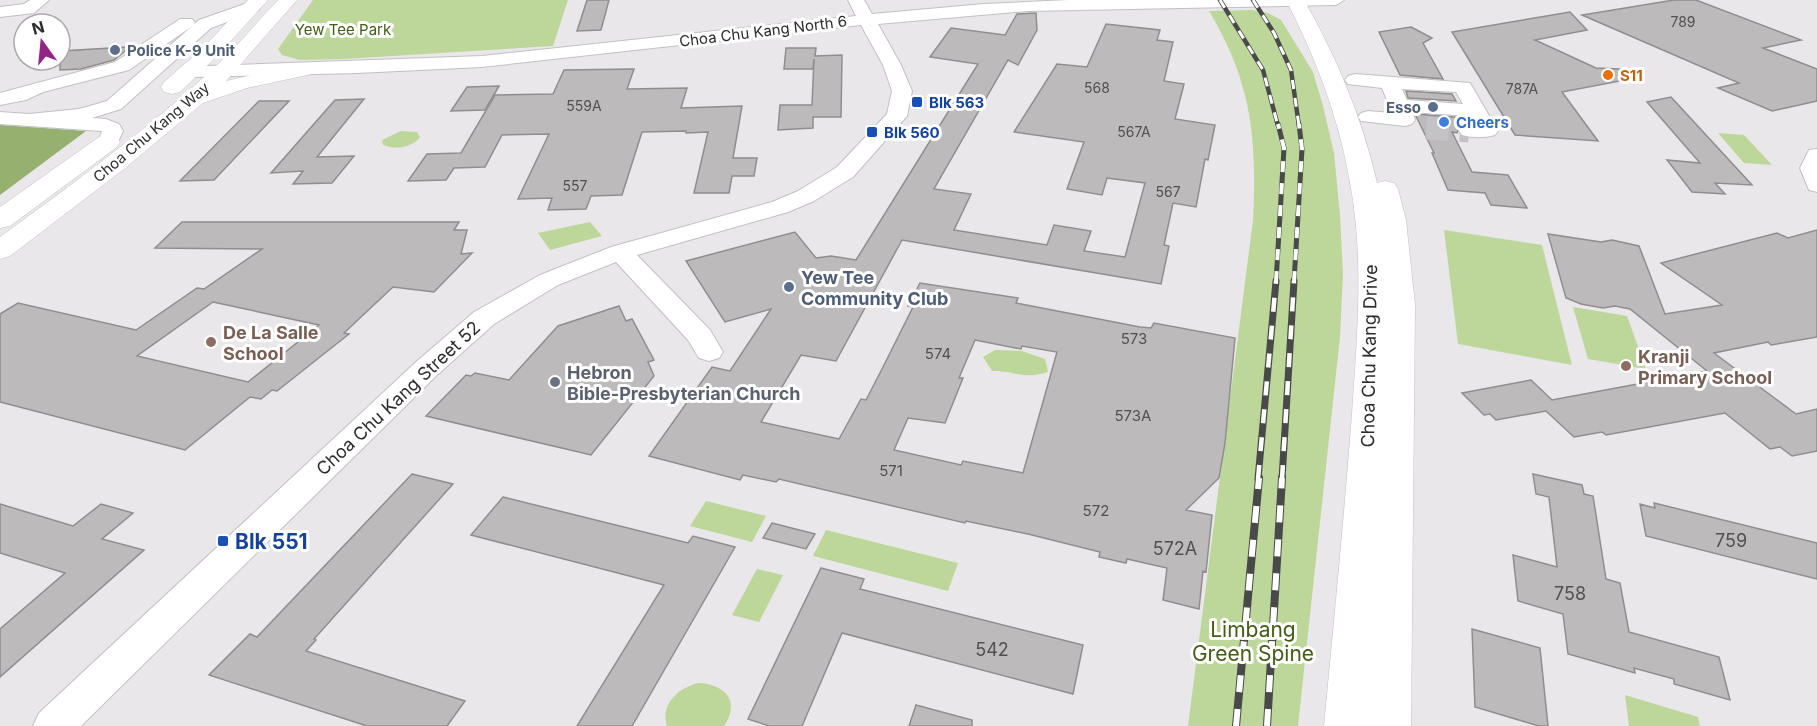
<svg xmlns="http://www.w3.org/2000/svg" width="1817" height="726" font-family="Inter,sans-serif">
	<rect width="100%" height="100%" fill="#e9e7ea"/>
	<g fill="#bdd79a">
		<polygon points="313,0 568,0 553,46 344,59 300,60 282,55 278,49"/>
		<path d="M1252 10 1268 13 1281 20 1313 72 1323 106 1334 153 1340 215 1343 274 1340 337 1298 726H1188L1253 220C1257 138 1252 83 1209 11Z"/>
		<path d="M401 131 417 132 420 137C412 148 395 150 383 145L382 140Z"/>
		<polygon points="1718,133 1744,135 1772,165 1744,163"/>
		<polygon points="590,222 602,236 550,250 538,233"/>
		<polygon points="1444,230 1542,245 1572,365 1458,344"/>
		<polygon points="1573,307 1627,316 1646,369 1588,359"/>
		<path d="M995 350 1022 351 1045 359 1048 372C1023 380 1017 371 992 371L983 357Z"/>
		<polygon points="706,501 766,516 752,542 690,526"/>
		<polygon points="826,530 958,563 948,591 813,556"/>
		<polygon points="757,569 783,575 759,622 732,615"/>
		<path d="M698 683C725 684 741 701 724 726H667C660 704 678 688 698 683Z"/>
		<polygon points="1625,695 1698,717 1700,726 1629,726"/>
	</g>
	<polygon fill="#96b070" points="0,125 86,131 0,195"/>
	<g fill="#bdbabc" stroke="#908d8f" stroke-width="1.5" fill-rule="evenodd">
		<polygon points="587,0 609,0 601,30 577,31"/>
		<polygon points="1674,0 1696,0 1801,40 1763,48 1817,69 1817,101 1772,111 1718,88 1739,83 1582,15"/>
		<polygon points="1570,12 1587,30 1535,40 1596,68 1641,70 1641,77 1562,92 1598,141 1515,135 1452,32"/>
		<path d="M1036 13 1037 30 1018 65 1008 60 934 189 971 194 954 230 1047 245 1054 225 1091 231 1084 251 1125 257 1145 183 1107 178 1102 195 1067 189 1084 142 1014 132 1057 64 1087 67 1106 24 1160 30 1157 40 1173 42 1164 81 1184 84 1175 119 1215 125 1208 160 1205 159 1196 207 1173 203 1164 245 1169 246 1161 284 902 240 836 361 801 355 761 422 839 439 861 399 866 400 883 367 913 307 908 306 920 283 1018 298 1016 303 1140 327 1151 328 1154 323 1235 338 1225 443 1219 478 1186 510 1212 515 1206 572 1203 571 1199 609 1163 600 1167 568 1127 559 1126 563 1099 557 1100 552 1028 534 966 521 965 523 779 479 776 482 743 475 740 480 649 456 712 367 730 371 771 309 725 322 686 261 795 232 816 258 831 256 856 260 978 64 930 57 951 28 1005 35 1017 14ZM975 340 1021 349 1022 346 1057 352 1023 473 963 461 961 465 894 450 908 418 945 423 963 378H959Z"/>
		<polygon points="1411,27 1432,38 1423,43 1443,79 1400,75 1379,32"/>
		<polygon points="130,47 114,60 81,69 60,70 60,51"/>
		<polygon points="786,48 816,48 815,56 842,55 841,117 813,117 813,128 778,130 780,105 812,105 814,59 813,69 784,69"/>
		<polygon points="634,69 627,89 687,88 681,108 742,106 733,158 757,158 754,176 732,176 729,193 694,193 708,132 686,133 686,131 642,132 622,195 591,196 586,209 548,210 552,198 518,199 549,134 502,135 485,167 454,168 446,180 408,181 427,154 461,153 495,95 553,94 564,70"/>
		<polygon points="499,86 485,110 451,111 467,87"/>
		<polygon points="1406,91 1452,94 1456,101 1408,98"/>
		<polygon points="1671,97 1752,185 1715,183 1725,194 1692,192 1667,160 1700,163 1647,102"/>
		<polygon points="364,99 317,157 354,156 332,183 293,184 303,171 271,173 335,100"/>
		<polygon points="259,101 289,101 214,180 180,181"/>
		<polygon points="1415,114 1465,118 1468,124 1460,126 1457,133 1452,132 1472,172 1508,175 1527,208 1491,205 1485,193 1448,190 1432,153 1434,153"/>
		<path d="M182 222H459L454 230H467L461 254 472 253 434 292 393 287 344 333 349 334 277 391 272 390 261 399 250 397 185 450 0 402V314L18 303 136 330 197 288 204 289 262 249 155 248ZM213 302 319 325 248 382 137 356Z"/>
		<polygon points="1817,230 1817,337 1771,345 1768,342 1714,353 1796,414 1817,409 1817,451 1792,456 1780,447 1770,449 1725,413 1606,435 1602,432 1574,437 1546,411 1496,420 1490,414 1484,415 1462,393 1531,380 1552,400 1707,371 1630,309 1615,306 1603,308 1581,304 1566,298 1548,234 1601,242 1612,240 1639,246 1665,314 1722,305 1661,263 1777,233 1788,238"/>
		<polygon points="619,306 626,321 632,319 654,360 648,362 654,376 591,455 426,416 466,375 471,376 475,373 509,380 558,326"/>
		<polygon points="412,474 453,484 314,639 316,640 306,651 465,701 447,726 367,726 209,675 250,634 257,637"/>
		<polygon points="1533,474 1582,485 1584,494 1593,496 1606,579 1620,583 1629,632 1719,657 1730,700 1674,684 1674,679 1634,668 1635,673 1568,654 1563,614 1518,601 1513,555 1557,567 1549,497 1536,494"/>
		<polygon points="503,497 688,543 693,536 735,547 632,726 577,726 664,585 471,535"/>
		<polygon points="1654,503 1817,543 1817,579 1646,536 1640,504 1655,508"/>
		<polygon points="0,504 73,526 101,504 133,513 102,539 144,550 0,677 0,629 65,573 0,553"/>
		<polygon points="772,523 815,534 806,549 763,538"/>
		<polygon points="821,568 864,579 860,589 1083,645 1073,694 842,633 802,726 769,726 748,719"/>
		<polygon points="1472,629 1540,648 1548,726 1539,726 1475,707"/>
		<polygon points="916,705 972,720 972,726 909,726"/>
	</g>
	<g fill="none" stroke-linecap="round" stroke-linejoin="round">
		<polyline stroke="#c3c2c4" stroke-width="23" stroke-dasharray="23 11" stroke-linecap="butt" points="1426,128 1469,131"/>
		<defs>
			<g id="minor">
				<polygon points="30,0 49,0 34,13 0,17 0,7 24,4"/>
				<polygon points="848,0 864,0 872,14 984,4 1068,0 1344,0 1336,5 1028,11 878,24 901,65 912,91 907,116 853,177 814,201 788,212 637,255 710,330 723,352 719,358 709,361 699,358 688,340 616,262 558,285 494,324 436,376 81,726 33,726 39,713 416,362 474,312 540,275 611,247 772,202 798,191 837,167 887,114 892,91 883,65 861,25 482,67 357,73 189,77 182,75 180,71 182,67 482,56 856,16"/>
				<polygon points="253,1 259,2 261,6 259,10 211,28 121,109 92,118 106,119 119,124 123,131 117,144 110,146 103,144 99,140 102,131 0,124 0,112 29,114 79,109 107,101 191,27 129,70 43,92 26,100 0,105 0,93 115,62 180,19 192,19 195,23 192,26 199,20"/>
				<path d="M1355 74 1470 83 1498 131 1495 135C1484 138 1473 138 1462 135L1459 131 1462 127 1474 125 1470 116 1412 112 1415 120 1412 124 1405 126 1361 121 1358 117 1361 113 1368 111 1392 113 1382 88 1348 84 1345 80 1348 76ZM1402 89 1456 92 1463 104 1407 100Z"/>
				<polygon points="1817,149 1817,192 1809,190 1800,168 1809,150"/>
			</g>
			<g id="major">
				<polygon points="248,0 268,0 217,56 180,92 172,94 164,92 161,87 164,82 203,48"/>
				<path d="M278 0H297L226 81 304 63 312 64 315 69 312 74 247 88 203 103 124 169 10 256 0 259V237C74 183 148 129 215 67 238 46 257 22 278 0Z"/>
				<path d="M1286 0H1304C1337 58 1362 118 1377 183L1385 181 1394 183 1398 189 1406 220 1415 305 1411 726H1324C1334 622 1344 518 1352 414 1357 339 1364 262 1351 188 1340 121 1317 60 1286 0Z"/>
				<polygon points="108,135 117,137 120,142 117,147 10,226 0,228 0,207 99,137"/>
			</g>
		</defs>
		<use href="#minor" stroke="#c1c0c3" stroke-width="2"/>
		<use href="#major" stroke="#c1c0c3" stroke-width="1"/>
		<use href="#minor" fill="#fff" fill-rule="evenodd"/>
		<use href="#major" fill="#fff" fill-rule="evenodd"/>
		<defs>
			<g id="rail-far3">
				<polyline points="1220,0 1263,70 1278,126"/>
				<polyline points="1253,0 1274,33 1291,70 1299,126"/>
			</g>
			<g id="rail-far2">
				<polyline points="1276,282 1284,148 1278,124"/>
				<polyline points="1294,282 1302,149 1299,124"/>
			</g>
			<g id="rail-far1">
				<polyline points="1258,479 1276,281"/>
				<polyline points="1282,479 1294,281"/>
			</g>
			<g id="rail">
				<polyline points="1236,726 1259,478"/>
				<polyline points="1267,726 1282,478"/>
			</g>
		</defs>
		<use href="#rail-far3" stroke="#49494a" stroke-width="4.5"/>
		<use href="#rail-far2" stroke="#49494a" stroke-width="5"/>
		<use href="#rail-far1" stroke="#49494a" stroke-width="7"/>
		<use href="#rail" stroke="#49494a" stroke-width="8"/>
		<use href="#rail-far3" stroke="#fff" stroke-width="3" stroke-dasharray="9" stroke-linecap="butt"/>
		<use href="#rail-far2" stroke="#fff" stroke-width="4" stroke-dasharray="11" stroke-linecap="butt"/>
		<use href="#rail-far1" stroke="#fff" stroke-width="4.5" stroke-dasharray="14" stroke-linecap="butt"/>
		<use href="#rail" stroke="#fff" stroke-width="6" stroke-dasharray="17" stroke-linecap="butt"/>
	</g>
	<g fill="#5c6f8a" stroke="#fff" stroke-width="2">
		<circle cx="115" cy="50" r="6"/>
		<circle cx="1433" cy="107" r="6"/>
		<circle cx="789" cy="287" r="6"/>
	</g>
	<circle fill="#e8710a" stroke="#fff" stroke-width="2" cx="1608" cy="75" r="6"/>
	<g fill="#1a4fb4" stroke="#fff" stroke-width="2">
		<rect x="911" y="96" width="12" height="12" rx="3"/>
		<rect x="866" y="126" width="12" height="12" rx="3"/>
		<rect x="217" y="535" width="12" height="12" rx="3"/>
	</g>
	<circle fill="#3f7fe0" stroke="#fff" stroke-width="2" cx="1444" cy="122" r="6"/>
	<g fill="#8d6e63" stroke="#fff" stroke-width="2">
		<circle cx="211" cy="342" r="6"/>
		<circle cx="1626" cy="366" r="6"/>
	</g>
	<circle fill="#6b7280" stroke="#fff" stroke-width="2" cx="555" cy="382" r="6"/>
	<g text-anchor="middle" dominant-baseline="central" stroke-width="6" stroke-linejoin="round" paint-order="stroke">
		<g font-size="14" fill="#505051">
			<text x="1683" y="21">789</text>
			<text x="1097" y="87">568</text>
			<text x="1522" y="88">787A</text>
			<text x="584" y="105">559A</text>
			<text x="1134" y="131">567A</text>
			<text x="575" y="185">557</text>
			<text x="1168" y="191">567</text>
		</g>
		<g font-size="15" fill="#445c17" stroke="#fff">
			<text x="343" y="29">Yew Tee Park</text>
		</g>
		<g font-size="15" fill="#2c2c2d" stroke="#fff">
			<text transform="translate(763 31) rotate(-7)">Choa Chu Kang North 6</text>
			<text transform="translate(151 132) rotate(-40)">Choa Chu Kang Way</text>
		</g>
		<g font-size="15" font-weight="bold" fill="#4e5e75" stroke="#fff" text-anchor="start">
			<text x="127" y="50">Police K-9 Unit</text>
			<text x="1421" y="107" text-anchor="end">Esso</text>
		</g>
		<g font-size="15" font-weight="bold" fill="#c56008" stroke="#fff" text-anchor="start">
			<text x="1620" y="75">S11</text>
		</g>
		<g font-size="15" font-weight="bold" fill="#164399" stroke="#fff" text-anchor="start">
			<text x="929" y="102">Blk 563</text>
			<text x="884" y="132">Blk 560</text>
		</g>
		<g font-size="15" font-weight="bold" fill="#366cbe" stroke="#fff" text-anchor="start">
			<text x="1456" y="122">Cheers</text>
		</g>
		<g font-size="15" fill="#505051">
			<text x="1134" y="338">573</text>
			<text x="938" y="353">574</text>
			<text x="1133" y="415">573A</text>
			<text x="891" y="470">571</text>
			<text x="1096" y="510">572</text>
		</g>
		<g font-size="18" font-weight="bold" fill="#4e5e75" stroke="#fff" text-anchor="start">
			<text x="801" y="277">Yew Tee<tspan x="801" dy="21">Community Club</tspan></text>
		</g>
		<g font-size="18" font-weight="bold" fill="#785e54" stroke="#fff" text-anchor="start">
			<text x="223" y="332">De La Salle<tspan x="223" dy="21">School</tspan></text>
			<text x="1638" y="356">Kranji<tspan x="1638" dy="21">Primary School</tspan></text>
		</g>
		<g font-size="18" fill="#2c2c2d" stroke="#fff">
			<text transform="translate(1369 356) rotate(-89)">Choa Chu Kang Drive</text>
			<text transform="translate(398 398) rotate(-43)">Choa Chu Kang Street 52</text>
		</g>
		<g font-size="18" font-weight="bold" fill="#5b616d" stroke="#fff" text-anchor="start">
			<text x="567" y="372">Hebron<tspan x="567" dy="21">Bible-Presbyterian Church</tspan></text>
		</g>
		<g font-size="18" fill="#505051">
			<text x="1731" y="540">759</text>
			<text x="1175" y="548">572A</text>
			<text x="1570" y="593">758</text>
			<text x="992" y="649">542</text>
		</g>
		<g font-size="21" font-weight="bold" fill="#164399" stroke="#fff" text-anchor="start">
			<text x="235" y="541">Blk 551</text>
		</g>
		<g font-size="21" fill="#445c17" stroke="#fff">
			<text x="1253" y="629">Limbang<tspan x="1253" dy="24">Green Spine</tspan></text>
		</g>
	</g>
	<g transform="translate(42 42) rotate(345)"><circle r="28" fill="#ffffff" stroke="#ababab" stroke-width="1.5"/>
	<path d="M0-4.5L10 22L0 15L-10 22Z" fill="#932484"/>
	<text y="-9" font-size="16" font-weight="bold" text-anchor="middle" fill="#2c2c2d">N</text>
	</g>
</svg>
